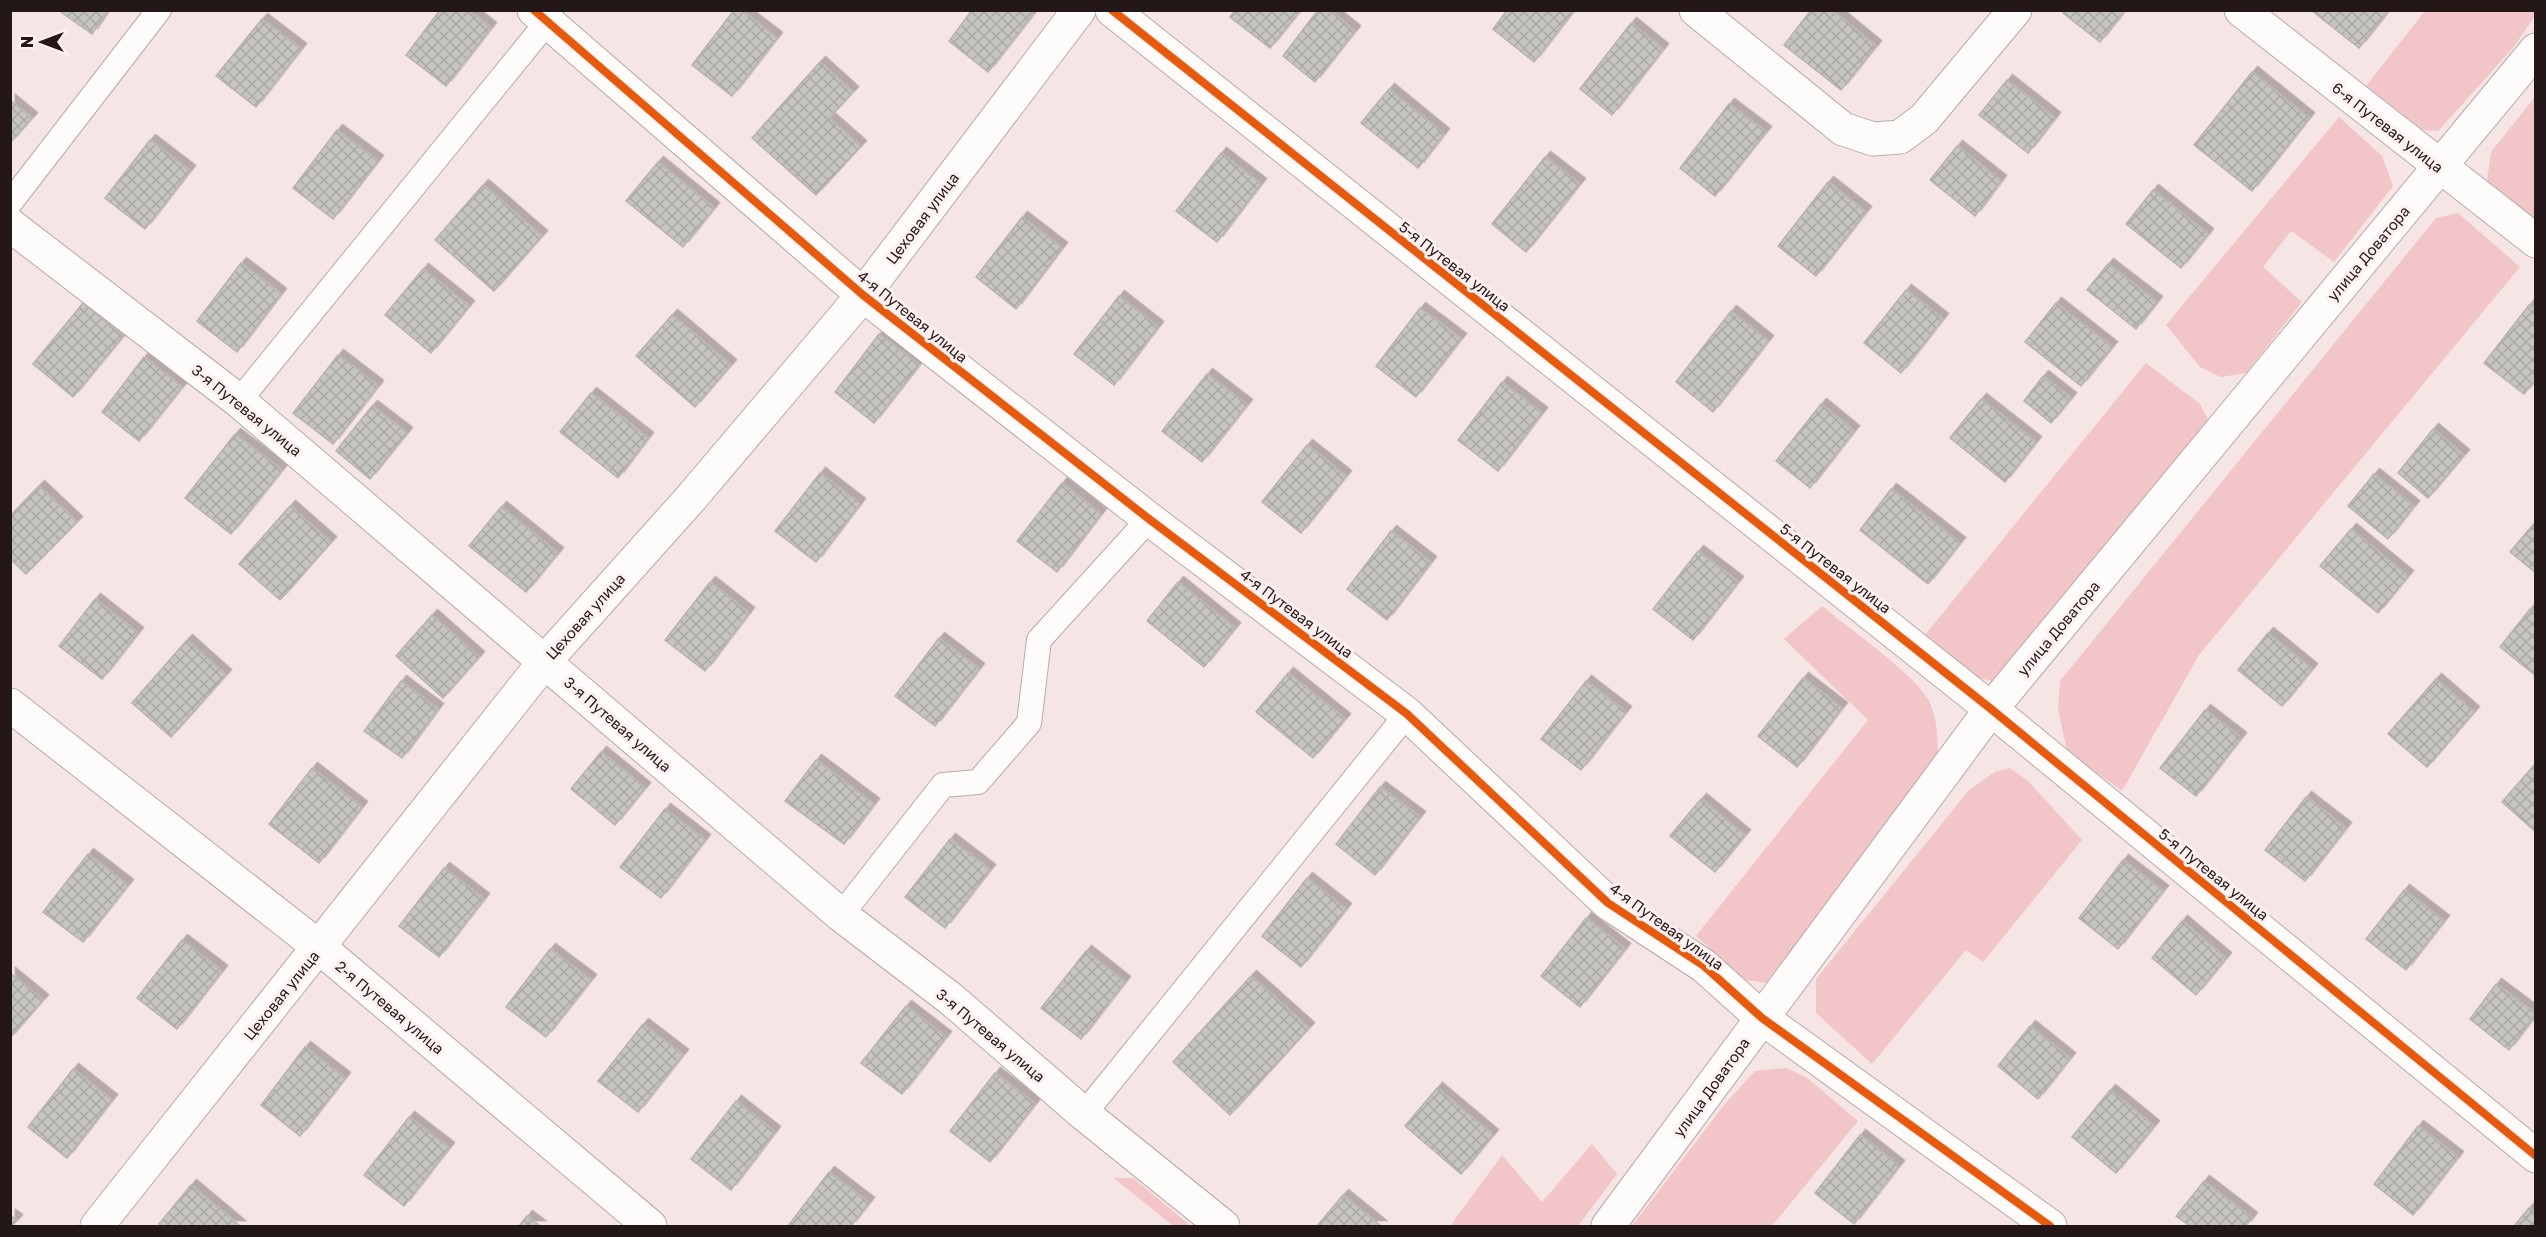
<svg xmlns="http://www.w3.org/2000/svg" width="2546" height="1237" font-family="'Golos Text',sans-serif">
	<defs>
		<pattern id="building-cross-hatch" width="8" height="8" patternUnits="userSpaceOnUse" patternTransform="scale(1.5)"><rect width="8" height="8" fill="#c6c4c1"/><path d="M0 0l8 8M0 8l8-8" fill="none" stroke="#aaa8a5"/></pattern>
		<filter id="shadow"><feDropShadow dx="5.5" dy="-5.5" stdDeviation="0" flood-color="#0004"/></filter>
	</defs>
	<rect width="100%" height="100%" fill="#f6e5e5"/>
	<g fill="#f2c5c8">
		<polygon points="2425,11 2535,11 2535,16 2513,48 2438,131 2423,130 2366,86"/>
		<polygon points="2535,97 2535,221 2487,182 2491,152"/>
		<polygon points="2339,117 2382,156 2393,186 2334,262 2291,231 2263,267 2302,302 2246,373 2221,377 2200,367 2166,325"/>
		<polygon points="2458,213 2520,267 2199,655 2122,791 2067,751 2058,709 2060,681 2436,218"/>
		<polygon points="2146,363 2200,404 2210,423 1992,681 1971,676 1925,635"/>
		<path d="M1822 606C1846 626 1918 677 1929 701 1938 720 1938 740 1938 760L1766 983 1745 980 1696 936 1868 720 1784 639Z"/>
		<polygon points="2010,768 2028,781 2082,840 1983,962 1966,950 1872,1064 1816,1013 1816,979 1969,790 1995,772"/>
		<polygon points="1786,1068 1806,1077 1858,1121 1772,1226 1632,1226 1724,1105 1755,1071"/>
		<polygon points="1592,1144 1617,1174 1578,1226 1450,1226 1502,1155 1542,1202"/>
		<polygon points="1114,1178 1133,1178 1191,1226 1173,1226"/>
	</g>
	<g fill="url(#building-cross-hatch)" stroke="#b6b4b1" stroke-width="1.5" filter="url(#shadow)">
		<polygon points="58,10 108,10 92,34"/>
		<polygon points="440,10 468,10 491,28 446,86 406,55"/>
		<polygon points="734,10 741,10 777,38 732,96 692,65"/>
		<polygon points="972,10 1029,10 1033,14 988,72 949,41"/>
		<polygon points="1235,10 1297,10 1299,12 1270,48 1230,17"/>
		<polygon points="1318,10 1329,10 1355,31 1315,82 1283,56"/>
		<polygon points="1507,10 1574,10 1534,62 1493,29"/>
		<polygon points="1811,10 1832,10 1876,46 1841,90 1784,45"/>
		<polygon points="2065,10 2125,10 2100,42 2063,13"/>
		<polygon points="2311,10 2389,10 2359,48"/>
		<polygon points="262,19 301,49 256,107 216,76"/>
		<polygon points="1631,23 1663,49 1612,115 1580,89"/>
		<polygon points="820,62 853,92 829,118 861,146 816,195 752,138"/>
		<polygon points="2252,72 2309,118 2252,191 2194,145"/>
		<polygon points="2007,80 2055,118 2028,153 1979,115"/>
		<polygon points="1389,89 1444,134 1418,168 1361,123"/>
		<polygon points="10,100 32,118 10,143"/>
		<polygon points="1729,104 1766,132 1715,196 1680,168"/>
		<polygon points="337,130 378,161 333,219 293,188"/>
		<polygon points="150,140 190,171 145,229 105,198"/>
		<polygon points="1957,146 2001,181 1975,216 1930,180"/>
		<polygon points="1221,153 1261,184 1217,242 1176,211"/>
		<polygon points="1545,157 1580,184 1526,252 1492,224"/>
		<polygon points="658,162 714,208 683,247 626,201"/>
		<polygon points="1828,182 1866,212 1816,276 1778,246"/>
		<polygon points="483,185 542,236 494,291 435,240"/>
		<polygon points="2153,190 2208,234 2181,268 2126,224"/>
		<polygon points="1022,217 1062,248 1016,309 976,277"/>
		<polygon points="241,263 281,294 237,352 197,321"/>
		<polygon points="2108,264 2157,302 2136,329 2087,290"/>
		<polygon points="423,269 469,306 431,353 385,315"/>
		<polygon points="1906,290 1943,319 1901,373 1864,343"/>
		<polygon points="1119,296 1158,327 1114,385 1074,354"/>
		<polygon points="83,303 123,336 73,397 33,364"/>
		<polygon points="2056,303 2112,347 2081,386 2025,342"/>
		<polygon points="2529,305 2536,309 2536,379 2524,394 2484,363"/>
		<polygon points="1420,308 1461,339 1416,397 1376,366"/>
		<polygon points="1731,311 1768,341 1713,412 1676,382"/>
		<polygon points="672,315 731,365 695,407 636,356"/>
		<polygon points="879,334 919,365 874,423 835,392"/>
		<polygon points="338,355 378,386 333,444 293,413"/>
		<polygon points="144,357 182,387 139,441 102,412"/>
		<polygon points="1207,374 1247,405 1202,462 1162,431"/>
		<polygon points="2043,376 2071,398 2051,423 2024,401"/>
		<polygon points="1502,382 1542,413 1498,471 1458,440"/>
		<polygon points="591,393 648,438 618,478 560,432"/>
		<polygon points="1981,399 2036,442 2005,482 1950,438"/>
		<polygon points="1821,404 1854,431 1810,488 1776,461"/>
		<polygon points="372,406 407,433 370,479 336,451"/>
		<polygon points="2433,429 2464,455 2428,498 2398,473"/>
		<polygon points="235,434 282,470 231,534 185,498"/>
		<polygon points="1307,445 1346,476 1301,533 1262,502"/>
		<polygon points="820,473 860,504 816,562 775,531"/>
		<polygon points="2374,474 2414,506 2388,539 2348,506"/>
		<polygon points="1062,483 1101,514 1057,572 1017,541"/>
		<polygon points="39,486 77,522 26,574 10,559 10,516"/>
		<polygon points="1891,489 1960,543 1928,584 1860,530"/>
		<polygon points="290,506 331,542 280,600 239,564"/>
		<polygon points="501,507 558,553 526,592 469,546"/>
		<polygon points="2536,521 2536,573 2510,552"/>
		<polygon points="2351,529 2408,576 2378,613 2320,566"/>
		<polygon points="1391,531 1431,562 1387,620 1347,589"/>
		<polygon points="1698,551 1738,582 1693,640 1653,609"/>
		<polygon points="710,582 749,613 705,671 665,640"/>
		<polygon points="1178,582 1235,628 1204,667 1147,621"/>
		<polygon points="95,599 138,633 102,679 59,646"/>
		<polygon points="2530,609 2536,614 2536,676 2500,647"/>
		<polygon points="432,615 479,657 443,698 396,656"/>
		<polygon points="2268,633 2312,669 2282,706 2238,670"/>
		<polygon points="939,638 979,669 935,726 895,696"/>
		<polygon points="187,640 226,675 171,737 132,703"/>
		<polygon points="1288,673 1345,719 1313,758 1256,712"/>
		<polygon points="1803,678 1842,708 1797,767 1758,736"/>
		<polygon points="2436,679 2474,712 2427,767 2388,734"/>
		<polygon points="401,681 438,709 402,758 364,731"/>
		<polygon points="1586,681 1626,712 1581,770 1541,739"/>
		<polygon points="2205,710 2241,738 2196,796 2160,768"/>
		<polygon points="601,752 645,788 615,825 571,789"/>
		<polygon points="816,760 874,804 844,844 785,801"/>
		<polygon points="2536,763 2536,832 2502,802"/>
		<polygon points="312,768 362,807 319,863 269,824"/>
		<polygon points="1380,787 1420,817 1375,875 1336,844"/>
		<polygon points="2306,797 2346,828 2305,881 2265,850"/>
		<polygon points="1701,799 1745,835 1715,872 1670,836"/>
		<polygon points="665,809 705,840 661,898 620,867"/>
		<polygon points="950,839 990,870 945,928 905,897"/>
		<polygon points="88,854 128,885 83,942 43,912"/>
		<polygon points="2123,860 2163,891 2118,949 2079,918"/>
		<polygon points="444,868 484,899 439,957 399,926"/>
		<polygon points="1307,878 1346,909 1301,967 1262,936"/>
		<polygon points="2404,890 2444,921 2406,970 2366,939"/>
		<polygon points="1586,918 1625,949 1580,1007 1541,976"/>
		<polygon points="2182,921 2226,958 2196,995 2152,958"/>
		<polygon points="182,940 222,971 177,1029 137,998"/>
		<polygon points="550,949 591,980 546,1037 506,1007"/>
		<polygon points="1086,951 1125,982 1081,1039 1041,1008"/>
		<polygon points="10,973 43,1000 10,1038"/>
		<polygon points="1251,976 1309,1028 1230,1115 1173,1062"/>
		<polygon points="2496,984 2536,1014 2509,1050 2470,1019"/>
		<polygon points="906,1006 946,1037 902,1094 861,1063"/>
		<polygon points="643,1024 683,1055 638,1112 598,1081"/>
		<polygon points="2030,1026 2070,1058 2038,1099 1998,1066"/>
		<polygon points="305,1047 345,1078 300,1136 261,1105"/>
		<polygon points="73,1069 112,1100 67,1158 28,1127"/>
		<polygon points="995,1073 1035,1104 990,1162 950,1131"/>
		<polygon points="1437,1088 1493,1135 1461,1174 1405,1126"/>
		<polygon points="2110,1090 2154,1126 2116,1173 2072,1137"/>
		<polygon points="736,1101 775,1132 731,1190 691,1159"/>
		<polygon points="409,1117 449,1148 404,1206 364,1175"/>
		<polygon points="2418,1126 2458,1157 2413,1215 2374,1184"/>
		<polygon points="1860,1135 1899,1166 1854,1224 1815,1193"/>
		<polygon points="829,1172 869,1203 851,1226 788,1226"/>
		<polygon points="2204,1181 2252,1218 2246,1226 2190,1226 2176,1216"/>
		<polygon points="191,1185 240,1226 161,1226 159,1224"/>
		<polygon points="1343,1195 1381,1226 1317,1226"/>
		<polygon points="2529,1208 2536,1213 2536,1226 2514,1226"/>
		<polygon points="10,1215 17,1220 12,1226 10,1226"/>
		<polygon points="527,1216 540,1226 519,1226"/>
	</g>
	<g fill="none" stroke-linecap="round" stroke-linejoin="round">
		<defs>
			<g id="lane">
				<polyline points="10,203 159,10"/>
				<polyline points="239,401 548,21"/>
				<polyline points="841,915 943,785 978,782 1029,723 1039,640 1149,519"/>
				<polyline points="1084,1114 1407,714"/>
			</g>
			<g id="street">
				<polyline points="534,10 863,295 1149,519 1407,714 1608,903 1704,966 1762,1018 2050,1226"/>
				<polyline points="1112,10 1991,709 2536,1156"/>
				<polyline points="1696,10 1843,129 1873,139 1900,137 1924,119 2015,10"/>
				<polyline points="2241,10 2536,241"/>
				<polyline points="10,225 239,401 841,915 951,999 1084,1114 1223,1226"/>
				<polyline points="10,705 319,947 650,1226"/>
				<polyline points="97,1226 545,661 691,498 863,295 1079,10"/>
				<polyline points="1608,1226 1991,709 2536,50"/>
			</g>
		</defs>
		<use href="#lane" stroke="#b7aaaa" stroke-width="26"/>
		<use href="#street" stroke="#b7aaaa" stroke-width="35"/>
		<use href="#lane" stroke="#fefbfb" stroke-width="24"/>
		<use href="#street" stroke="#fefbfb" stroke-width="33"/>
		<defs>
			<g id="cycleway">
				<polyline points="534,10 863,295 1149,519 1407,714 1608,903 1704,966 1762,1018 2050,1226"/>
				<polyline points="1112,10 1991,709 2536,1156"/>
			</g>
		</defs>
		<use href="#cycleway" stroke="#fdf0f0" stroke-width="11"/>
		<use href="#cycleway" stroke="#e8590c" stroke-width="8"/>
	</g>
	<g text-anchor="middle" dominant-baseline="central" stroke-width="6" stroke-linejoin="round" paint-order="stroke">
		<g font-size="15" fill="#231718" stroke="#fdf0f0">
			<text transform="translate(2388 127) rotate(38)">6-я Путевая улица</text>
			<text transform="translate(922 218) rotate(-53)">Цеховая улица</text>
			<text transform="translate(2368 253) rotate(-50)">улица Доватора</text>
			<text transform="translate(1455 266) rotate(38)">5-я Путевая улица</text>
			<text transform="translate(913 316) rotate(39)">4-я Путевая улица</text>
			<text transform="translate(247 410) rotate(39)">3-я Путевая улица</text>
			<text transform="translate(1836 568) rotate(38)">5-я Путевая улица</text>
			<text transform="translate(1297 613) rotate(37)">4-я Путевая улица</text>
			<text transform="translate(585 616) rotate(-48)">Цеховая улица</text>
			<text transform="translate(2058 628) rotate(-50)">улица Доватора</text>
			<text transform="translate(618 724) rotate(41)">3-я Путевая улица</text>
			<text transform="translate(2214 874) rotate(39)">5-я Путевая улица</text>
			<text transform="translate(1667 926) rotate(36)">4-я Путевая улица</text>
			<text transform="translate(281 995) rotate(-51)">Цеховая улица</text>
			<text transform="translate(390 1007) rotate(40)">2-я Путевая улица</text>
			<text transform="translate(991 1035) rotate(40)">3-я Путевая улица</text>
			<text transform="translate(1711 1087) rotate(-54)">улица Доватора</text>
		</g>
	</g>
	<rect width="2546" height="1237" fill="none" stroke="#231718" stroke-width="24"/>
	<g transform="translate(42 42) rotate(270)" stroke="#fdf0f0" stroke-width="4.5" paint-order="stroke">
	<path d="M0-4.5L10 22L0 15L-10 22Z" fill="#231718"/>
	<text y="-9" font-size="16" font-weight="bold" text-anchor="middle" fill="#231718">N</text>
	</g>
</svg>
